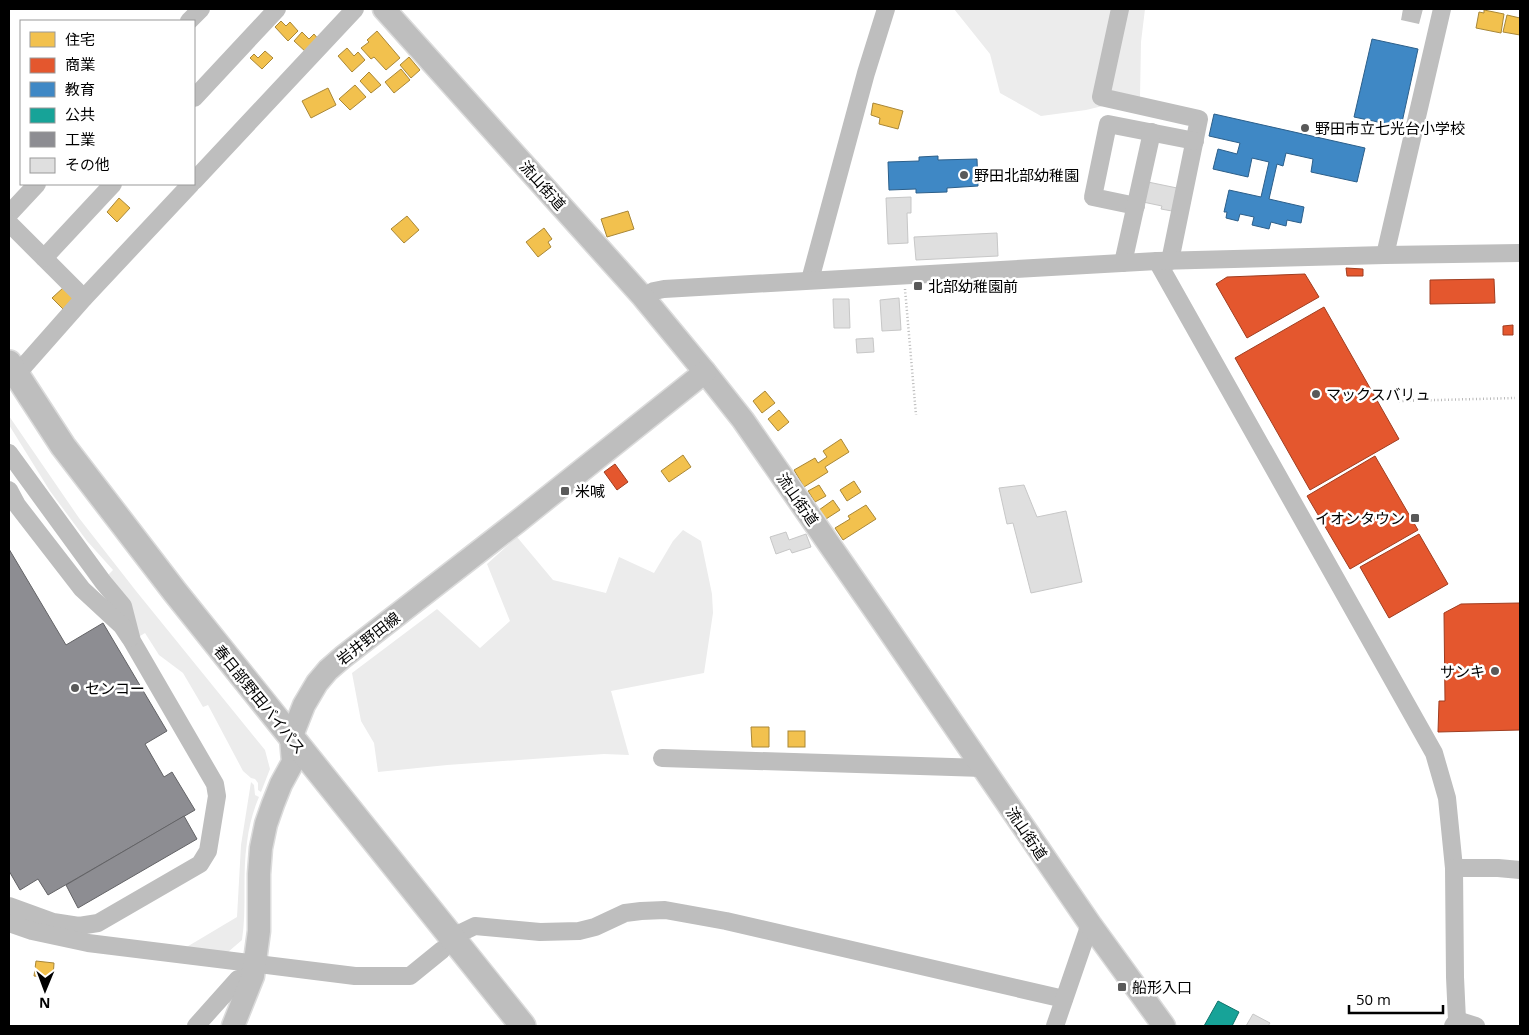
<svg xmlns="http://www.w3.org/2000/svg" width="1529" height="1035" font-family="'Open Sans','Noto Sans JP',sans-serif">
	<rect width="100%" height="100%" fill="#fff"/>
	<g fill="#ececec">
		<polygon points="954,9 1145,9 1141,42 1140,97 1086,110 1041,116 1000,93 990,54"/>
		<polygon points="9,416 79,518 136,591 265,750 270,769 261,792 258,790 258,783 255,779 251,778 243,771 208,705 203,707 183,673 159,655 145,633 140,636 106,577 113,570 87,541 50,491 9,425"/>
		<polygon points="683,530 701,541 712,594 713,613 704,673 611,691 629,755 604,754 447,765 378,772 374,743 361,721 352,673 437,609 480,648 510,621 487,564 517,537 553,580 606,593 619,557 654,573 673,541"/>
		<path d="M251 782 254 785 255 795 259 797C253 811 249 826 247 842 242 875 247 907 242 940L228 952 185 948 237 917 241 845Z"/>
	</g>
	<polygon fill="#bfbfbf" points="1403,9 1423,9 1419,24 1401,20"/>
	<g fill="#f2c14e" stroke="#a98737">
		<polygon points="1484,10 1504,14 1501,33 1476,28 1479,12 1484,13"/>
		<polygon points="1507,15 1520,18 1520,35 1503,32"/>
		<polygon points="281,21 286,26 290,22 298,31 288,41 275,27"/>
		<polygon points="377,31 400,58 386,70 374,57 371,59 361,48 369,42 367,40"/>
		<polygon points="302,32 309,39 314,34 319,40 307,53 294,41"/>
		<polygon points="347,48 354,56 358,52 365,60 352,72 338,56"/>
		<polygon points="265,51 273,58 262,69 250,58 254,54 258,58"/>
		<polygon points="409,57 420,70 411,78 400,65"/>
		<polygon points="401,69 410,80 394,93 385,82"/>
		<polygon points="369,72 381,85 371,93 360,81"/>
		<polygon points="355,85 366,97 350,110 339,99"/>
		<polygon points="328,88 336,105 311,118 302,101"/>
		<polygon points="873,103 903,111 898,129 879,124 880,118 871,115"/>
		<polygon points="119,198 130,208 117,222 107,212"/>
		<polygon points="628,211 634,229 607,237 601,219"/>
		<polygon points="407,216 419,230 404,243 391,229"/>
		<polygon points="544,228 552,239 548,242 551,247 538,257 526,242"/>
		<polygon points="64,287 78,302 67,313 52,298"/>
		<polygon points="765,391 775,403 762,413 753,401"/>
		<polygon points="779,410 789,422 778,431 768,419"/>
		<polygon points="841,439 849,452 825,467 828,472 804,487 794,470 815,458 818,463 827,457 823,451"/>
		<polygon points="683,455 691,467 669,482 661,471"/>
		<polygon points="854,481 861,492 847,501 840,490"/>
		<polygon points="819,485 826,496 815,502 808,491"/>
		<polygon points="833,500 840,510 826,519 819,510"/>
		<polygon points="866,505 876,519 843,540 835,528 850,519 848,516"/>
		<polygon points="751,727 769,727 769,747 752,747"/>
		<rect x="788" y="731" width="17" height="16"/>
		<polygon points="36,961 54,963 53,978 34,976"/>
	</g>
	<g fill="#e4572e" stroke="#a03d20">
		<polygon points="1346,268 1363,269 1363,276 1347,276"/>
		<polygon points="1305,274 1319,297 1247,338 1216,284 1227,277"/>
		<polygon points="1494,279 1495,303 1430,304 1430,280"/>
		<polygon points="1324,307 1399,439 1310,490 1235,358"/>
		<polygon points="1513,325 1513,335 1503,335 1503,326"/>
		<polygon points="1375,456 1418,530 1350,569 1307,496"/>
		<polygon points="615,464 628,482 617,490 604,472"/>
		<polygon points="1419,534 1448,584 1389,618 1360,567"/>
		<polygon points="1520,603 1520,730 1438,732 1439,701 1445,701 1444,613 1461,604"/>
	</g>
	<g fill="#3f88c5" stroke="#2c5f8a">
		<polygon points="1372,39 1418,49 1401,127 1354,117"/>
		<polygon points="1214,114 1365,148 1357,182 1311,172 1313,159 1286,153 1283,166 1277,164 1269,199 1304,207 1301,223 1287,220 1286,226 1271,222 1269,229 1252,225 1254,217 1240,214 1238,221 1226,218 1227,212 1224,212 1229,190 1261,197 1269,162 1252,158 1248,177 1213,169 1218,149 1237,154 1240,143 1209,136"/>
		<polygon points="938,156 938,160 977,159 978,186 947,188 947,192 916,193 916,189 889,190 888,162 919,161 919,157"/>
	</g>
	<polygon fill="#17a398" stroke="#10726a" points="1218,1001 1239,1012 1232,1026 1204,1026"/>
	<g fill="#8d8d92" stroke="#636366">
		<polygon points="9,549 66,645 103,623 167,731 145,744 164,777 172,772 195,810 48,895 38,879 20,890 9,871"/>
		<polygon points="184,816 197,839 78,908 66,885"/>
	</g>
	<g fill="#dfdfdf" stroke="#c7c7c7">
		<polygon points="1148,182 1177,188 1172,211 1161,209 1162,206 1143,202"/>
		<polygon points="911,197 911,213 907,213 908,243 888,244 886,198"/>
		<polygon points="997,233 998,256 916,260 914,237"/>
		<polygon points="899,298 901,330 882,331 880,300"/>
		<polygon points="833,299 849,299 850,328 834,328"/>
		<polygon points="873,338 874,352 857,353 856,339"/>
		<polygon points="1024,485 1037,517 1066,511 1082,582 1031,593 1013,523 1007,524 999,488"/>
		<polygon points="786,532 789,540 806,534 811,547 792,553 790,549 776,554 770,537"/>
		<polygon points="1253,1014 1270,1023 1268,1026 1246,1026"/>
	</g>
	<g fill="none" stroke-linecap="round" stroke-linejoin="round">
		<defs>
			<g id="major">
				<polyline points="384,9 643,297 705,372 743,420 879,616 1090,924 1164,1026"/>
				<polyline points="233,1026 253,976 259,931 259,874 261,848 266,824 273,804 281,784 293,762 291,738 304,705 317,683 328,670 343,657 517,522 705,372"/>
			</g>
			<polyline id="highway" points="9,363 63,446 175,592 523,1026"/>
		</defs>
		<use href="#major" stroke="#dbdbdb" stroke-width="25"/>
		<use href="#highway" stroke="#dbdbdb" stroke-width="28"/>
		<g stroke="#b9b9b9" stroke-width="2.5" stroke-dasharray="1 2.5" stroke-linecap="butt">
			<polyline points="905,289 916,415"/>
			<polyline points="1399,401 1515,398"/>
		</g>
		<g stroke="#bebebe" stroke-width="18">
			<polyline points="1120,9 1101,97 1199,119 1170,261"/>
			<polyline points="189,21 201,9"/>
			<polyline points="194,98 277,9"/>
			<polyline points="194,181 355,9"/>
			<polyline points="1136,206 1093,197 1108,124 1195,141"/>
			<polyline points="9,214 37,184"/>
			<polyline points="9,223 84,298"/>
			<polyline points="1385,255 1442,9"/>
			<polyline points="44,258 113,184"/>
			<polyline points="1157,261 1434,753 1447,798 1454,868 1455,977 1457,1020 1453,1026"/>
			<polyline points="1123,263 1152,132"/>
			<polyline points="810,280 866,73 886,9"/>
			<polyline points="643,297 654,291 664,289 1157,261 1385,255 1520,253"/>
			<polyline points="16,375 84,298 191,184"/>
			<polyline points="9,453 103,582 123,606 132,641 215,784 217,796 208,851 200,864 98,923 79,926 53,922 9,906"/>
			<polyline points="9,490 17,505 82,589 122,626 130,638"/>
			<polyline points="662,758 983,768"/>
			<polyline points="1454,868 1498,868 1520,870"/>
			<polyline points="9,923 32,931 88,943 355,976 410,976 442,950"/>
			<polyline points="452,937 475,926 540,932 579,931 595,927 625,913 641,911 665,910 726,921 1064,999"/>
			<polyline points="1457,1020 1476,1026"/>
			<polyline points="196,1026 238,979 253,976"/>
			<polyline points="1055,1026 1090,924"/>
		</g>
		<use href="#major" stroke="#bebebe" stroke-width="22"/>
		<use href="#highway" stroke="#bebebe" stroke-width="25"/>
	</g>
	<g fill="#595959" stroke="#fff" stroke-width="2">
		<circle cx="1305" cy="128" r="5"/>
		<circle cx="964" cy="175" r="5"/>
		<rect x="913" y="281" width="10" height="10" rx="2.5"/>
		<circle cx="1316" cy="394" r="5"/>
		<rect x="560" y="486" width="10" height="10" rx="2.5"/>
		<rect x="1410" y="513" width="10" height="10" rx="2.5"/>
		<circle cx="1495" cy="671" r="5"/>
		<circle cx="75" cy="688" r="5"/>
		<rect x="1117" y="982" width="10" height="10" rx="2.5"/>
	</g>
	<g text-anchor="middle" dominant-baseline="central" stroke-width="5" stroke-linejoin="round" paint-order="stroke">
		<g font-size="15" fill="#000" stroke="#fff" text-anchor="start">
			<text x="1315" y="128">野田市立七光台小学校</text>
			<text x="974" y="175">野田北部幼稚園</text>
			<text x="928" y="286">北部幼稚園前</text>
			<text x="1326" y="394">マックスバリュ</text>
			<text x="575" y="491">米喊</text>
			<text x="1405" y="518" text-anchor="end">イオンタウン</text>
			<text x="1485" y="671" text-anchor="end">サンキ</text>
			<text x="85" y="688">センコー</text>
			<text x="1132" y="987">船形入口</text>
		</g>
		<g font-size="15" fill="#000" stroke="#fff">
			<text transform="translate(543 185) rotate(48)">流山街道</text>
			<text transform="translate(798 499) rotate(55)">流山街道</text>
			<text transform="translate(368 638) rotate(-38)">岩井野田線</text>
			<text transform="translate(260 699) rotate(51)">春日部野田バイパス</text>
			<text transform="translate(1027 833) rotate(56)">流山街道</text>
		</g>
	</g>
	<rect width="1529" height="1035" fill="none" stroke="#000000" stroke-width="20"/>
	<rect x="20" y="20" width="175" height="165" fill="#ffffff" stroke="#999999"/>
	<rect x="30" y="32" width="25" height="15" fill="#f2c14e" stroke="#999999"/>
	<text x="65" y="45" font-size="15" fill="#000000">住宅</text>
	<rect x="30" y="58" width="25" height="15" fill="#e4572e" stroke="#999999"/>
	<text x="65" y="70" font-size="15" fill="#000000">商業</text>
	<rect x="30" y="82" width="25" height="15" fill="#3f88c5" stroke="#999999"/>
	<text x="65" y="95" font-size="15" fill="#000000">教育</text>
	<rect x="30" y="108" width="25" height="15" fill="#17a398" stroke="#999999"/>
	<text x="65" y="120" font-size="15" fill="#000000">公共</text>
	<rect x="30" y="132" width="25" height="15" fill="#8d8d92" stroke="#999999"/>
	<text x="65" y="145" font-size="15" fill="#000000">工業</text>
	<rect x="30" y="158" width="25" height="15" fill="#dfdfdf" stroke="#999999"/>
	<text x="65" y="170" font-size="15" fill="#000000">その他</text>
	<g transform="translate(45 990) rotate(181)" stroke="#ffffff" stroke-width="4" paint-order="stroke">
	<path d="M0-4L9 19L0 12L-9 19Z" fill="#000000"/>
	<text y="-8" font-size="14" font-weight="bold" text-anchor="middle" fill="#000000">N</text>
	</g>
	<path d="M1349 1005v8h94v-8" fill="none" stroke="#000000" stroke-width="2.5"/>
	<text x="1356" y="1005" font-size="15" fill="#000000" stroke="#ffffff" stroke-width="4" paint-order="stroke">50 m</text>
</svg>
